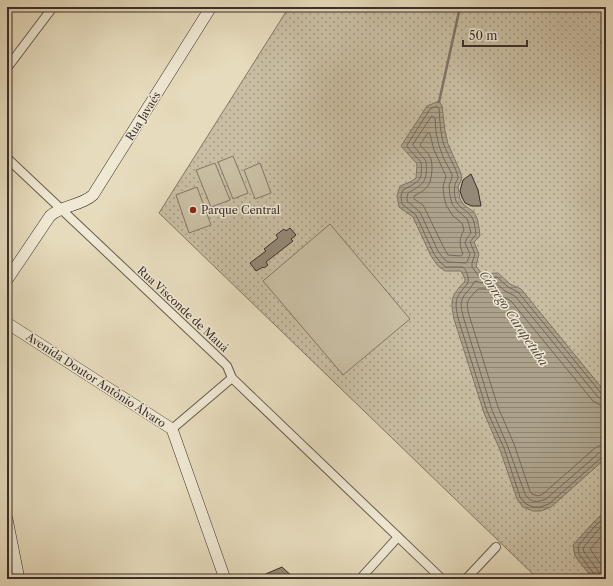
<svg xmlns="http://www.w3.org/2000/svg" width="613" height="586" font-family="'Libre Caslon Text',serif">
	<defs>
		<pattern id="park-dots" width="8" height="8" patternUnits="userSpaceOnUse"><rect width="8" height="8" fill="#c9bea3"/><path d="M2 2h.1M6 6h.1" fill="none" stroke="#a49b85" stroke-width="1.8" stroke-linecap="round"/></pattern>
		<pattern id="water-rules" width="6" height="5" patternUnits="userSpaceOnUse"><rect width="6" height="5" fill="#aca18a"/><path d="M0 2.5h6" fill="none" stroke="#8d8471"/></pattern>
	</defs>
	<rect width="100%" height="100%" fill="#e6dbbc"/>
	<filter id="stains"><feTurbulence type="fractalNoise" baseFrequency=".005" numOctaves="4"/><feColorMatrix values="0 0 0 0 .2 0 0 0 0 .09 0 0 0 0 .02 0 0 0 .5 -.17"/></filter>
	<radialGradient id="worn" r=".72"><stop offset=".6" stop-color="#630" stop-opacity="0"/><stop offset="1" stop-color="#630" stop-opacity=".3"/></radialGradient>
	<polygon fill="url(#park-dots)" stroke="#827666" points="289,7 606,7 606,579 538,579 159,213"/>
	<g fill="#c9bea3" stroke="#827666">
		<polygon points="233,156 248,193 233,199 218,162"/>
		<polygon points="215,163 230,200 211,207 196,170"/>
		<polygon points="260,163 271,193 255,199 244,170"/>
		<polygon points="197,187 211,225 189,233 176,195"/>
		<polygon points="330,224 410,319 343,375 263,281"/>
	</g>
	<g fill="url(#water-rules)" stroke="#7f7364">
		<path d="M439 101 442 106 445 131 448 144 460 171 462 178 458 187 460 199 464 205 474 212 477 218 479 228 480 236 474 242 479 254 476 266 482 274 498 273 510 284 521 289 606 393V458L551 507 541 511H533L523 507 517 499 500 450 484 413 454 319C450 299 451 296 465 281V279L461 271H445L438 266 431 256 413 217 399 207 397 196 400 186 410 182 416 178 417 164 401 146 427 106Z"/>
		<polygon points="606,510 606,579 593,579 575,556 573,545 592,524"/>
	</g>
	<g fill="none" stroke-linecap="round" stroke-linejoin="round">
		<g stroke="#74685a" stroke-width="1">
			<path d="M432 116 435 118 436 132 439 146 444 159 452 174V177L449 186 450 195 452 204 457 210 467 219 468 221 471 233 467 238 465 243 470 254 467 262 466 263 448 262 444 259 438 251 420 212 407 201V197L408 193C424 184 428 181 426 161L413 145Z"/>
			<path d="M429 133 430 134 434 150 446 176 443 187 444 196 446 205 453 216 462 223 464 230C459 239 459 245 463 254L461 256 448 255 444 248 425 209 423 205 414 199V196C428 189 431 185 432 169 432 165 432 161 430 157 428 152 423 149 420 145L427 134Z"/>
			<path d="M606 395H603L601 393 518 292 508 287 497 277 486 278H480L472 267V263L475 254 470 242 476 234C475 229 475 221 471 216 467 210 460 209 456 201 454 196 454 190 455 185 455 182 458 180 458 177 457 170 447 153 444 145 440 133 440 120 439 108L436 106 430 109 407 145V147L421 162C423 182 419 181 403 190L401 196 402 204 416 215 434 254 441 263 446 267H463C467 271 469 278 468 283 456 297 454 299 458 318L487 411 504 448 520 497 526 504 533 507H540L549 504 602 457 606 455"/>
			<path d="M606 400 602 399 598 397 515 296 505 291 495 282C488 282 483 285 476 281L474 282C472 286 470 289 467 292 459 300 461 307 463 316L492 410 508 447 525 494C531 503 536 503 546 499L599 453 602 451 606 450"/>
			<path d="M606 406 600 405 593 401 511 301 501 296 493 288 486 289H478C468 300 465 300 469 315L498 407 514 444 530 491 532 494 538 496 543 494 595 448 601 445 606 444"/>
			<polyline points="606,531 590,549 604,569 606,574"/>
			<polyline points="596,579 595,575 579,554 578,546 595,526 606,516"/>
			<polyline points="601,579 599,572 584,552 583,548 598,530 606,523"/>
		</g>
		<polyline stroke="#7f7364" stroke-width="2.5" points="439,102 460,7"/>
	</g>
	<g fill="#948876" stroke="#3c2f2a">
		<polygon points="606,40 606,84 601,41"/>
		<polygon points="471,174 478,190 481,206 472,206 465,203 462,197 460,191 463,180"/>
		<polygon points="290,228 296,235 291,239 293,241 266,262 268,265 264,268 263,267 256,271 250,263 266,251 264,249 278,238 276,235 284,229 286,231"/>
		<polygon points="282,567 295,579 254,579"/>
	</g>
	<g fill="none" stroke-linecap="round" stroke-linejoin="round">
		<defs>
			<g id="street">
				<polyline points="7,68 53,7"/>
				<polyline points="7,158 223,362 227,366 232,378 442,579"/>
				<polyline points="172,429 232,378"/>
				<polyline points="360,579 398,537"/>
				<polyline points="466,579 496,547"/>
			</g>
			<g id="secondary">
				<path d="M7 280 50 216C62 205 81 206 93 195L211 7"/>
				<polyline points="7,323 172,429 225,579"/>
				<polyline points="7,519 19,579"/>
			</g>
		</defs>
		<use href="#street" stroke="#665a4e" stroke-width="10"/>
		<use href="#secondary" stroke="#3c2f2a" stroke-width="12"/>
		<use href="#street" stroke="#efe8d3" stroke-width="8"/>
		<use href="#secondary" stroke="#efe8d3" stroke-width="11"/>
	</g>
	<circle fill="#8f2418" stroke="#efe8d3" stroke-width="1.5" cx="193" cy="210" r="4"/>
	<g text-anchor="middle" dominant-baseline="central" stroke-width="3" stroke-linejoin="round" paint-order="stroke">
		<g font-size="11" fill="#3c2f2a" stroke="#efe8d3">
			<text transform="translate(143 116) rotate(-58)">Rua Javaés</text>
			<text transform="translate(183 309) rotate(43)">Rua Visconde de Mauá</text>
			<text transform="translate(96 380) rotate(33)">Avenida Doutor Antônio Álvaro</text>
		</g>
		<g font-size="11" fill="#3c2f2a" stroke="#efe8d3" text-anchor="start">
			<text x="201" y="210">Parque Central</text>
		</g>
		<g font-size="12" font-style="italic" fill="#584c42" stroke="#efe8d3">
			<text transform="translate(514 318) rotate(56)">Córrego Carapetuba</text>
		</g>
	</g>
	<rect width="613" height="586" fill="none" stroke="#e6dbbc" stroke-width="24"/>
	<rect x="8" y="8" width="597" height="570" fill="none" stroke="#3c2f2a" stroke-width="2"/>
	<rect x="12" y="12" width="589" height="562" fill="none" stroke="#3c2f2a"/>
	<path d="M463 40v6h64v-6" fill="none" stroke="#3c2f2a" stroke-width="2"/>
	<text x="469" y="40" font-size="12" fill="#3c2f2a" stroke="#efe8d3" stroke-width="3" paint-order="stroke">50 m</text>
	<rect width="100%" height="100%" filter="url(#stains)"/>
	<rect width="100%" height="100%" fill="url(#worn)"/>
</svg>
